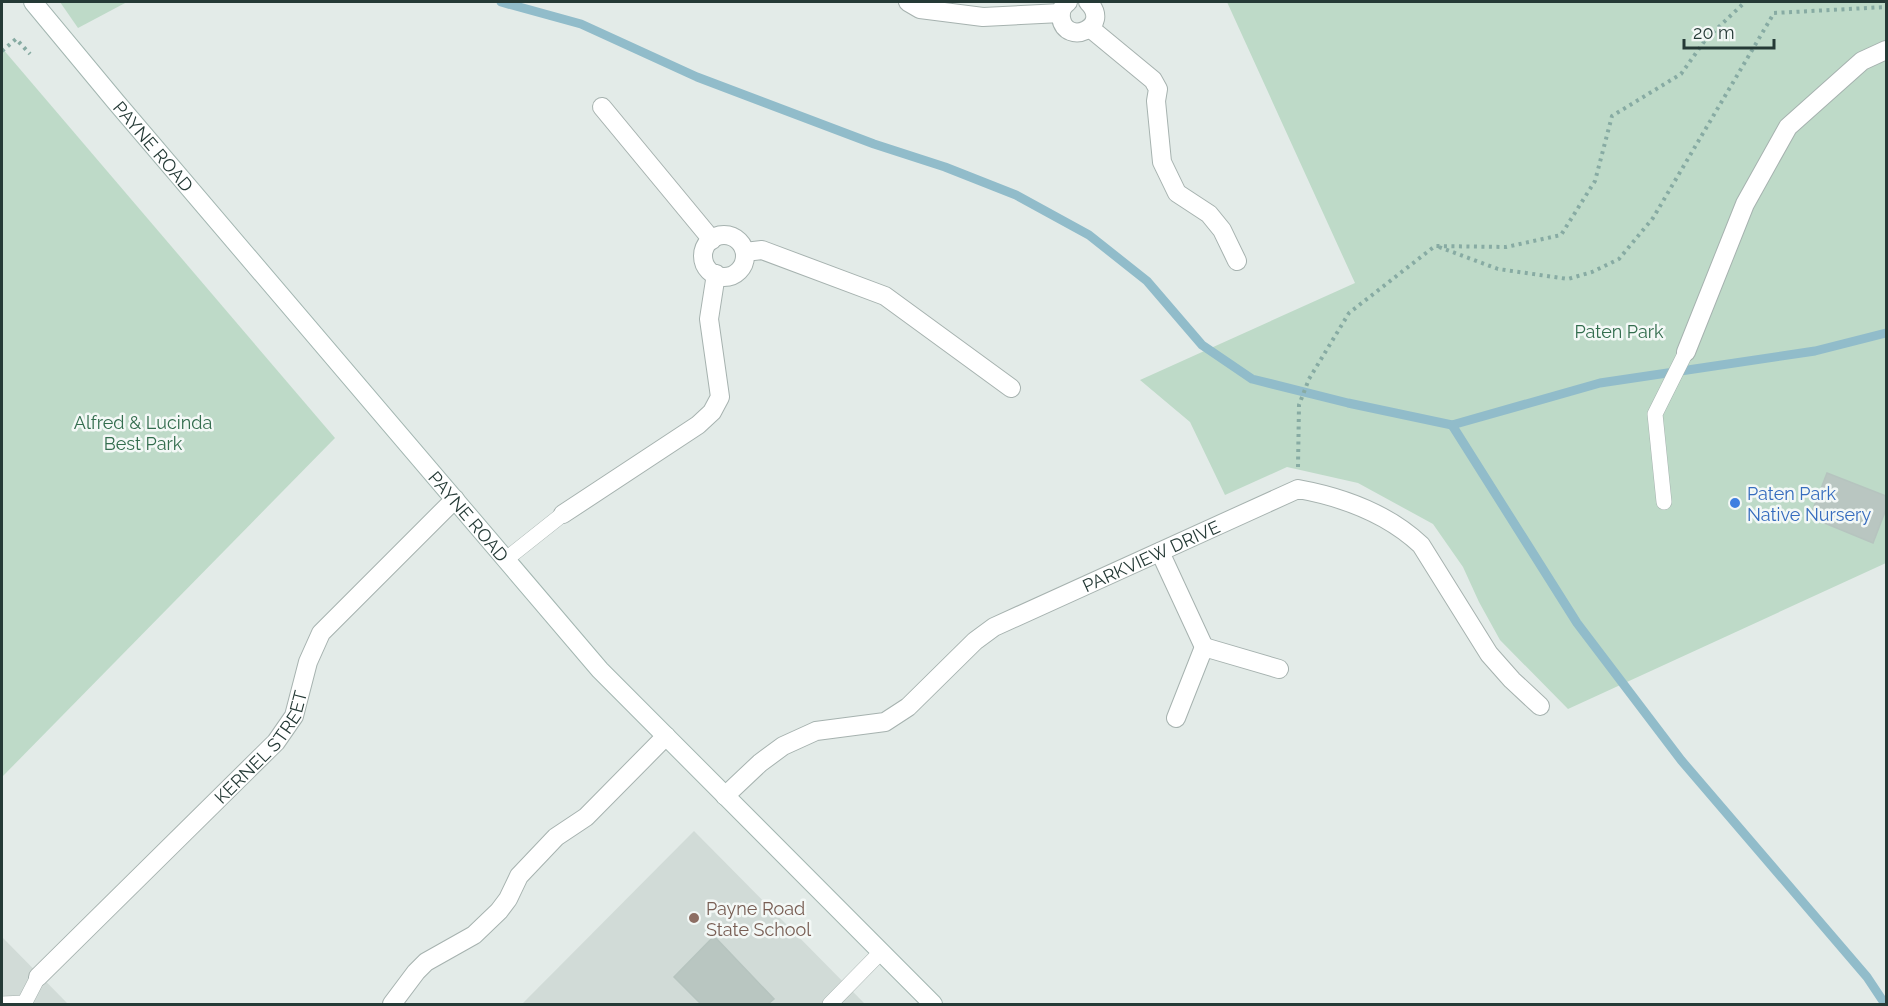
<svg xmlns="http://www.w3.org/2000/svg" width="1888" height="1006" font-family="Raleway,sans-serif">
	<rect width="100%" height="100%" fill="#e3ebe8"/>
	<g fill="#d1dbd7">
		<polygon points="694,831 865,1004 522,1004"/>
		<polygon points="2,937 68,1004 2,1004"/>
	</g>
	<g fill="#bedac8">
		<polygon points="60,2 127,2 78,28"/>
		<polygon points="1227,2 1886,2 1886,563 1568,709 1500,640 1479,602 1463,567 1433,524 1358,483 1287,467 1225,495 1190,422 1140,380 1355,283"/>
		<polygon points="2,48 335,438 2,777"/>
	</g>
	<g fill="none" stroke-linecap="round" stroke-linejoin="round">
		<g stroke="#91bcca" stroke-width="9">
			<polyline points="501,2 581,24 697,77 874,144 945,167 1016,195 1089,235 1147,281 1202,345 1252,379 1348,403 1452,425 1600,383 1815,351 1886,333"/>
			<polyline points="1452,425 1577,623 1681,760 1867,977 1885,1004"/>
		</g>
	</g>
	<g fill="#b9c6c1" stroke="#b6c4bf" stroke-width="1.5">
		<polygon points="1827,473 1886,496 1886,509 1873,543 1810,517"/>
		<polygon points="714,936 774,999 768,1004 701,1004 674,977"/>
	</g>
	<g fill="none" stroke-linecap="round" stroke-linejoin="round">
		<defs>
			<g id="lane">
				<polyline points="1664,502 1655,414 1686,352"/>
				<polyline points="505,560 563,514"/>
				<polyline points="2,1004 25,1003"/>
				<polyline points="24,1004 38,977"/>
				<polyline points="830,1004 880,953"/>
			</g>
			<g id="street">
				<polyline points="908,2 920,9 983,17 1061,13"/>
				<path d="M1068 2C1063 6 1059 11 1061 18 1066 47 1113 27 1088 2"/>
				<polyline points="1090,28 1153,80 1158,89 1156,101 1162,162 1177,193 1209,214 1222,230 1237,261"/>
				<polyline points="602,107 712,240"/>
				<circle cx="724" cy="256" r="21"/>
				<polyline points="745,252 762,250 885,296 1011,388"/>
				<polyline points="1686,352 1745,204 1788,127 1862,61 1886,50"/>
				<polyline points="563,514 698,425 712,412 720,397 709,319 716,274"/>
				<polyline points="1160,552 1204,647"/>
				<polyline points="1176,718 1204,647 1279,669"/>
				<path id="s1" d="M725 796 760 763 783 746 816 731 885 722 908 707 975 641 994 627 1298 489C1342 497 1388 514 1421 545L1489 654 1512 680 1540 706"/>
				<path id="s2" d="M38 977 276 742 294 716 308 662 321 633 455 499"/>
				<polyline points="392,1004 416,972 426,962 474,935 499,911 508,899 519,876 556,837 586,817 666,736"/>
			</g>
			<g id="secondary">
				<path id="s3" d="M33 2 116 102 600 670 933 1004"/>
			</g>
		</defs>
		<use href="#lane" stroke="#a6b2af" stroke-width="16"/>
		<use href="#street" stroke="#a6b2af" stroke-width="20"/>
		<use href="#secondary" stroke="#a3b6b1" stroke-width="20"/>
		<g stroke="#87aba3" stroke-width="4" stroke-dasharray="3 4.5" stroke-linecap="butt">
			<polyline points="2,51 16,39 30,54"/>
			<polyline points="1439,247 1498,269 1568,279 1592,272 1619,259 1653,218 1774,13 1886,7"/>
			<polyline points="1298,467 1299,405 1309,379 1349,313 1435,246 1506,247 1561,235 1595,181 1612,116 1681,74 1706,39 1745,2"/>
		</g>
		<use href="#lane" stroke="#fff" stroke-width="15"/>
		<use href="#street" stroke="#fff" stroke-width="18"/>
		<use href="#secondary" stroke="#fff" stroke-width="18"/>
	</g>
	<circle fill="#3f7fe0" stroke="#f3f8f6" stroke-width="2" cx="1735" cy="503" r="6"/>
	<circle fill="#8d6e63" stroke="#f3f8f6" stroke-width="2" cx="694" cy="918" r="6"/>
	<g text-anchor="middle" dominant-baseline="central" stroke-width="5" stroke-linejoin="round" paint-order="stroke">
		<g font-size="18" fill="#253a36" stroke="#f3f8f6">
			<text stroke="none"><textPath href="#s3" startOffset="188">PAYNE ROAD</textPath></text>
			<text stroke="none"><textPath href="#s3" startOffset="674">PAYNE ROAD</textPath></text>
			<text stroke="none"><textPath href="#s1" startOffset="500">PARKVIEW DRIVE</textPath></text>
			<text stroke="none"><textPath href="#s2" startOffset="322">KERNEL STREET</textPath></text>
		</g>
		<g font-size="18" fill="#336d4e" stroke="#f3f8f6">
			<text x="1619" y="331">Paten Park</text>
			<text x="143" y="422">Alfred &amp; Lucinda<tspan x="143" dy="21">Best Park</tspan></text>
		</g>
		<g font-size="18" fill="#366cbe" stroke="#f3f8f6" text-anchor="start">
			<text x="1747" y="493">Paten Park<tspan x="1747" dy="21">Native Nursery</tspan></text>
		</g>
		<g font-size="18" fill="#785e54" stroke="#f3f8f6" text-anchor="start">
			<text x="706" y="908">Payne Road<tspan x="706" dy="21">State School</tspan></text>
		</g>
	</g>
	<rect width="1888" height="1006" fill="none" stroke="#253a36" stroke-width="6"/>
	<path d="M1684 39v9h90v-9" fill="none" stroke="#253a36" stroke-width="3"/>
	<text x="1693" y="39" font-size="18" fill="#253a36" stroke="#f3f8f6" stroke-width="4.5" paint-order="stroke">20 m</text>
</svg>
